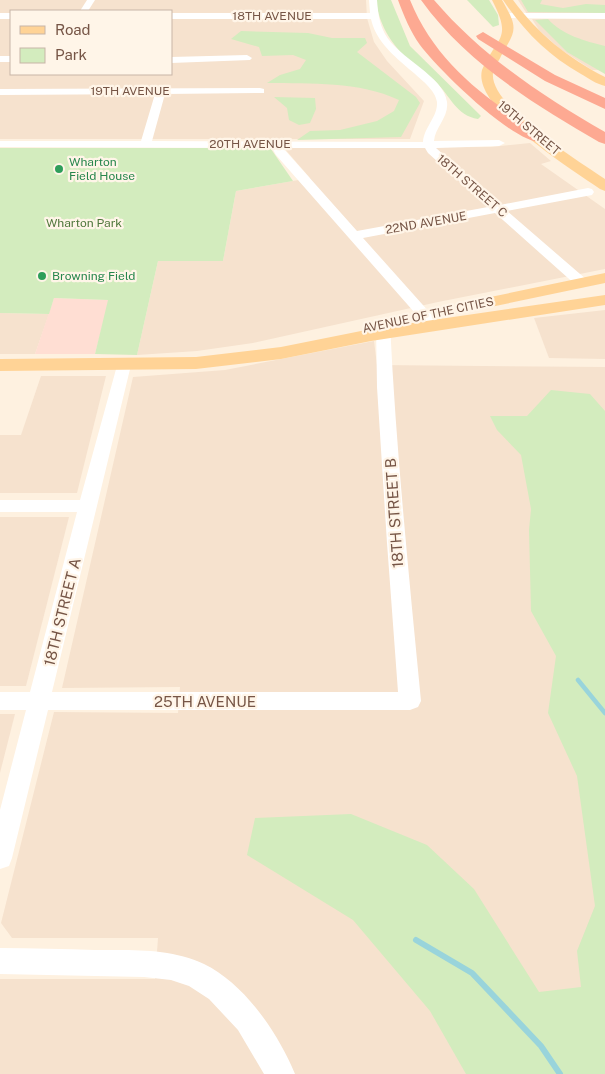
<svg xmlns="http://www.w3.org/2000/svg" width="605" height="1074" font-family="'Public Sans',sans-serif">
	<rect width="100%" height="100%" fill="#fef1e0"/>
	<g fill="#f6e2ce" fill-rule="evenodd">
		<path d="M0 0H366L367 18 374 42 387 61 424 101 410 139H0ZM11 11H171V74H11Z"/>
		<polygon points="518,0 605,0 605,14 527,14"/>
		<polygon points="532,19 605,19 605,70 592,70 560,49 539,30"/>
		<polygon points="530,143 551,161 541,164 605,209 605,269 438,302 253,343 197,351 137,355 158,261 223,261 236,191 310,178 284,148 491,147"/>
		<polygon points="605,310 605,359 549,358 534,318"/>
		<polygon points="0,313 49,314 35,354 0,354"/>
		<polygon points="374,341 377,365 605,367 605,1074 0,1074 0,979 155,979 158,938 12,938 1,923 54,712 178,713 180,687 62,688 133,377 225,370"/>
		<polygon points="41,376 106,376 77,493 0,493 0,435 21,435"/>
		<polygon points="0,517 69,517 26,686 0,686"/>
		<polygon points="0,714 15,714 0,773"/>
	</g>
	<polygon fill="#ffded3" points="54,298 109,300 95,354 35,354"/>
	<g fill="#d3ecbe">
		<path d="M376 0H391L410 46 481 116 478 119C457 116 450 96 436 82 429 76 421 71 414 65 394 48 379 27 376 0Z"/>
		<polygon points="467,0 489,0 498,15 499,25 493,27"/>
		<polygon points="521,0 542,0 540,4 563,8 586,4 605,5 605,13 528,12"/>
		<path d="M548 19C562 35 585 41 605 46V74L567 52 535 20Z"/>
		<path d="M241 31 308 33 332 38H365L367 43 357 52 416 97 420 103 401 137 297 140 310 131 340 130 377 121 394 111 399 100C358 81 312 84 267 83L280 75 300 69 306 60 293 55 262 56 259 47 231 39Z"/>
		<polygon points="274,97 315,98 316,109 310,123 299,125 289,120 287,108"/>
		<polygon points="0,148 264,148 271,149 293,181 236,191 223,261 158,261 137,355 95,354 108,300 54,298 49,314 0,313"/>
		<polygon points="551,390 590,394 605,411 605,1074 466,1074 430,1011 353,920 247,855 255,818 351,814 427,845 474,889 539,992 581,987 577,951 595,906 577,776 548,713 556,656 531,611 529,530 531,509 521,455 497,430 490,416 527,416"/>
	</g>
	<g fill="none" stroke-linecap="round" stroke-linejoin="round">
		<polyline stroke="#99d4db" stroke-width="4.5" points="578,680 605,713"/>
		<polyline stroke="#99d4db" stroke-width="6" points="416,940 472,973 541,1046 560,1074"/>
		<g fill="#fff" fill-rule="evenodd">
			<polygon points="87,0 95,0 88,11 80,11"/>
			<path d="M369 0H377C378 12 379 23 385 34 398 58 444 76 447 102 449 117 435 127 434 141L499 140 505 143 499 146 436 148 500 205 588 188 592 189 594 192 592 195 507 211 587 280 589 283 587 286H577L495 213 363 238 439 323 441 326 439 329H429L276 155 272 148 0 147V141H141L155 94 0 95V89L260 88 264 89V93L165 94 152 141 423 142C424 127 438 117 437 102 435 79 379 58 371 19H171V13H370ZM283 148H425L428 153 488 207 357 231Z"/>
			<rect x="0" y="13" width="11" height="6"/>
			<polygon points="506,13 605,13 605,19 503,18 503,14"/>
			<polygon points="247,55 252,58 250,60 171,63 171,57"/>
			<rect x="0" y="56" width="11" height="6"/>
			<path d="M383 320 388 321 390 324C396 450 409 576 421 701L418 707 410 710H48L12 858 9 866 0 869V810L26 710H0V692H30L77 512H0V500H80L118 362H128L131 365 52 692H398L387 543 377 387 376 324 378 321Z"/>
			<path d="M0 948C32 948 64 949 95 950 131 950 171 948 204 964 245 984 278 1033 295 1074H264L238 1030 209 999 189 986 171 980 144 977 0 974Z"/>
		</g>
		<g fill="#ffd396" fill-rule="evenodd">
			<path d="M492 0H502C518 28 517 29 501 56 499 61 494 67 493 73 489 106 580 162 605 179V191L600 189C573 170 472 108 482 70 497 36 513 40 492 0Z"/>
			<path d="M503 0H513C538 34 568 58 605 77V86C596 84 588 78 581 74 548 55 524 31 503 0Z"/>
			<polygon points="605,273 605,283 476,310 470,309 467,305 470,301 476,300"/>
			<polygon points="605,295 605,305 371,341 281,359 196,369 0,371 0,359 196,357 281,347 371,329"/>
		</g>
		<g fill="#fda992" fill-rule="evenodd">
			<path d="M398 0H410C436 64 488 101 545 136L547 139 545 142C518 149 436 67 420 45 410 31 404 16 398 0Z"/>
			<path d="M421 0H434C482 56 542 96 605 132V144L599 142C534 104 466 63 421 0Z"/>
			<polygon points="483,32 555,75 605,98 605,109 545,81 478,39 476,36"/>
		</g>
	</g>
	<g fill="#2e9e5b" stroke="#fff5e8" stroke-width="2">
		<circle cx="59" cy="169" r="5"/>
		<circle cx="42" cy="276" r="5"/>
	</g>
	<g text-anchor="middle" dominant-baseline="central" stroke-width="4.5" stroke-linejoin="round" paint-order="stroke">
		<g font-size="12" fill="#765546" stroke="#fff5e8">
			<text x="272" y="16">18TH AVENUE</text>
			<text x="130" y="91">19TH AVENUE</text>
			<text transform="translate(529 128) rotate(40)">19TH STREET</text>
			<text x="250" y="144">20TH AVENUE</text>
			<text transform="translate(472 186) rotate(41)">18TH STREET C</text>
			<text transform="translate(426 223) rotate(-10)">22ND AVENUE</text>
			<text transform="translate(428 315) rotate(-12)">AVENUE OF THE CITIES</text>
		</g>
		<g font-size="12" fill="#27864d" stroke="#fff5e8" text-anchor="start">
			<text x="69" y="162">Wharton<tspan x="69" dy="14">Field House</tspan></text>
			<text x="52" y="276">Browning Field</text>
		</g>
		<g font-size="12" fill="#4f773b" stroke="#fff5e8">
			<text x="84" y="223">Wharton Park</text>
		</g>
		<g font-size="15" fill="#765546" stroke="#fff5e8">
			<text transform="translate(394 513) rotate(-94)">18TH STREET B</text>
			<text transform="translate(62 612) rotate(-76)">18TH STREET A</text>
			<text x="205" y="701">25TH AVENUE</text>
		</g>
	</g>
	<rect x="10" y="10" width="162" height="65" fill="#fff5e8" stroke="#c8b5a7"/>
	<rect x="20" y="26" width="25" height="8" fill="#ffd396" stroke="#c8b5a7"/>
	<text x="55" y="35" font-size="15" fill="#765546">Road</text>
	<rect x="20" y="48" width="25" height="15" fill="#d3ecbe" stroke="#c8b5a7"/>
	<text x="55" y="60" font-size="15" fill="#765546">Park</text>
</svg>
